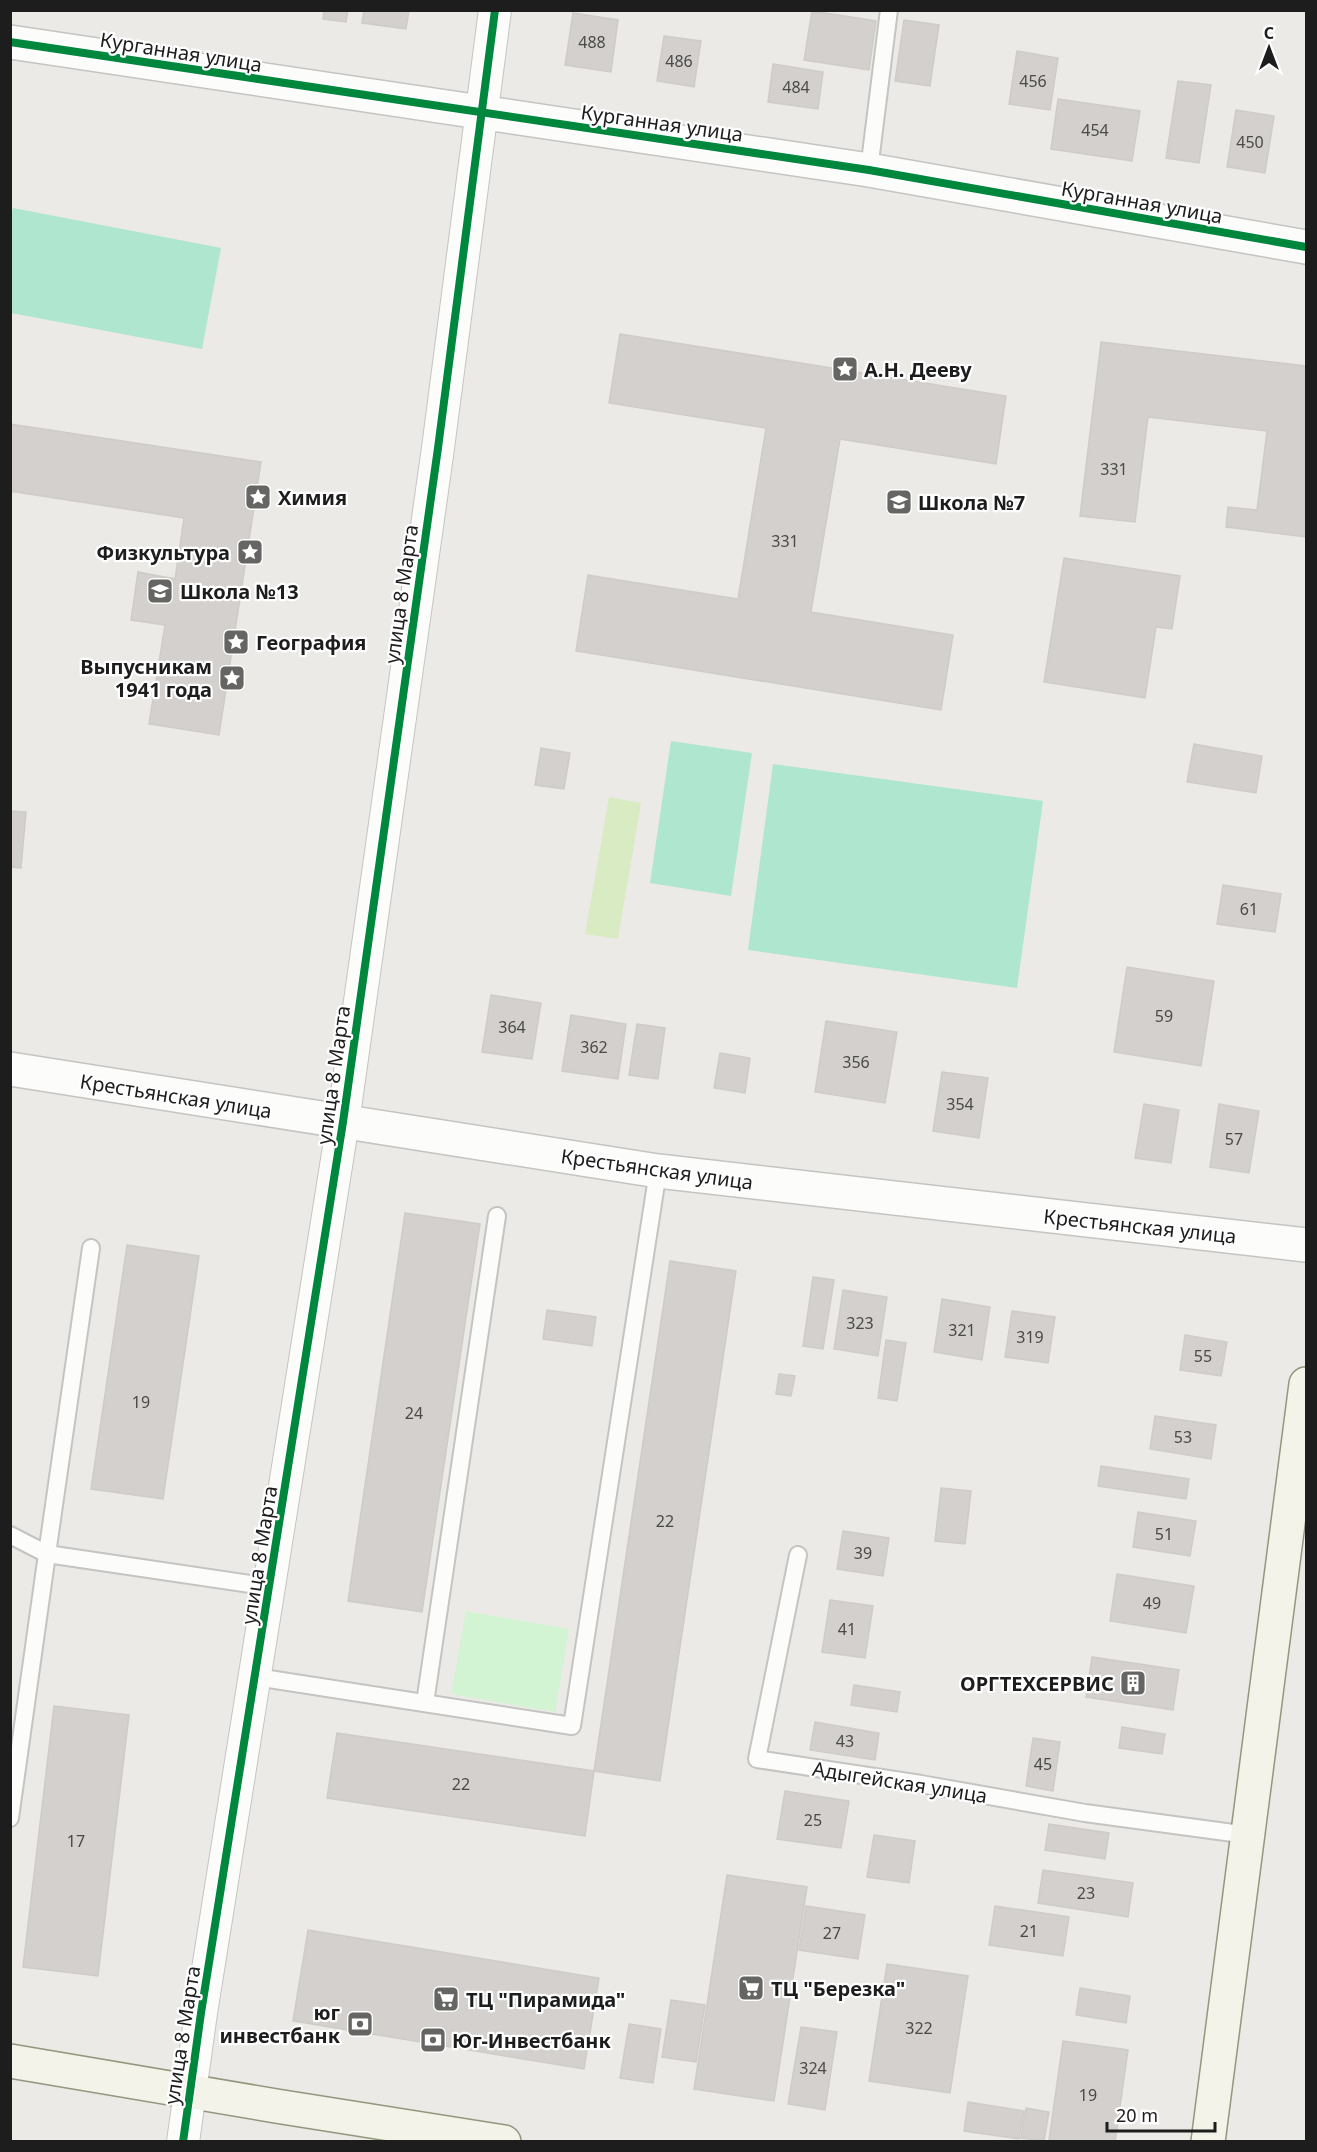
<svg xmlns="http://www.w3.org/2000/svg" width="1317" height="2152" font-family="'Noto Sans',sans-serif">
	<rect width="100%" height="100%" fill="#eceae6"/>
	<polygon fill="#d8ebc3" points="609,797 641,803 618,939 585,934"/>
	<polygon fill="#d2f4d3" points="466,1611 569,1629 555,1712 451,1694"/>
	<g fill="#aee6cf">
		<polygon points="13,208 221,248 202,349 11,313 10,220"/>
		<polygon points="671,741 752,753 731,896 650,883"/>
		<polygon points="773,764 1043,801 1017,988 748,950"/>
	</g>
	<g fill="#d3d0cd" stroke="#cfccc7" stroke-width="1.5">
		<polygon points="324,10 348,10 346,22 323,19"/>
		<polygon points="364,10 409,10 406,29 362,23"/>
		<polygon points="812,11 876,21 869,70 804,60"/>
		<polygon points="573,13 618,20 611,72 565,65"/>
		<polygon points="904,20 939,25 930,86 895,81"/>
		<polygon points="664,36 701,41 694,87 657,81"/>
		<polygon points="1017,51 1058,58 1050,110 1009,104"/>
		<polygon points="773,64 823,72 818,109 768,102"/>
		<polygon points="1178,81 1211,85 1199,163 1166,158"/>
		<polygon points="1058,99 1140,111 1132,161 1051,149"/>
		<polygon points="1236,110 1274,116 1265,173 1227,167"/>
		<polygon points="620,334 1006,396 996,464 840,439 811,612 953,635 941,710 576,651 588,575 738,599 766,428 609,403"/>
		<polygon points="1101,342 1306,366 1306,537 1226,527 1228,507 1257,510 1267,431 1148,417 1135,522 1080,516"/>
		<polygon points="10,424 261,462 219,735 149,724 165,625 131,620 138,572 175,579 184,518 10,491"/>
		<polygon points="1064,558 1180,576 1172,629 1156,627 1145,698 1044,682"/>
		<polygon points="1194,744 1262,756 1256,793 1187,782"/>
		<polygon points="541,748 570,753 564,789 535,785"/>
		<polygon points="10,811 26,812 21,868 10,867"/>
		<polygon points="1223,885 1281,894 1275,932 1217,924"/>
		<polygon points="1127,967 1214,981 1201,1066 1114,1052"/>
		<polygon points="491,995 541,1003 532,1059 482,1052"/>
		<polygon points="571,1015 626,1024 618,1079 562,1071"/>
		<polygon points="826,1021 897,1032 885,1103 815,1092"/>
		<polygon points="637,1024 665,1028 658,1079 629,1075"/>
		<polygon points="720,1053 750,1058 745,1093 714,1088"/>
		<polygon points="942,1072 988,1078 979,1138 933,1131"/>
		<polygon points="1144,1104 1179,1110 1171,1163 1135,1158"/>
		<polygon points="1219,1104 1259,1111 1249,1173 1210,1167"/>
		<polygon points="405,1213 480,1224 422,1612 348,1601"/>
		<polygon points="127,1245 199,1256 163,1499 91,1489"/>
		<polygon points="670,1261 736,1271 660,1781 594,1771"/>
		<polygon points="813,1277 834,1280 823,1349 803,1346"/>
		<polygon points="843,1290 887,1297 878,1356 834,1349"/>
		<polygon points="942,1299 990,1307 982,1360 934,1352"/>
		<polygon points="547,1310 596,1317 592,1346 543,1339"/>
		<polygon points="1012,1311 1055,1317 1048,1363 1005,1357"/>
		<polygon points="1185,1335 1227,1342 1221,1376 1180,1370"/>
		<polygon points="886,1340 906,1343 897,1401 878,1398"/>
		<polygon points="779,1374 795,1376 791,1396 776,1394"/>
		<polygon points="1155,1416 1216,1425 1211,1459 1150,1449"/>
		<polygon points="1101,1466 1189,1479 1186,1499 1098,1486"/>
		<polygon points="941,1488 971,1491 965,1544 935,1541"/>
		<polygon points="1138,1512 1196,1521 1190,1556 1133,1547"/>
		<polygon points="843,1531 889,1538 883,1576 837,1569"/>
		<polygon points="1117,1574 1194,1586 1186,1633 1110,1621"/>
		<polygon points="830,1600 873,1606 865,1658 822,1652"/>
		<polygon points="1092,1657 1179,1670 1173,1710 1086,1697"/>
		<polygon points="854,1685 900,1692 897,1712 851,1705"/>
		<polygon points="54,1706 129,1715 98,1976 23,1967"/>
		<polygon points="815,1722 879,1733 875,1760 810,1750"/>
		<polygon points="1122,1727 1165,1734 1162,1754 1119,1748"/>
		<polygon points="337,1733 594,1771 585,1836 327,1798"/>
		<polygon points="1033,1738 1060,1742 1053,1791 1026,1786"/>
		<polygon points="785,1791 849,1801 841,1848 777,1839"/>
		<polygon points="1049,1824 1109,1833 1105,1859 1045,1850"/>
		<polygon points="874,1835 915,1841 909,1883 867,1877"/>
		<polygon points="1043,1870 1133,1883 1128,1917 1038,1903"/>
		<polygon points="727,1875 807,1887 774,2101 694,2089"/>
		<polygon points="806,1906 865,1915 858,1959 799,1950"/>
		<polygon points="995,1906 1069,1917 1063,1956 989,1945"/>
		<polygon points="308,1930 599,1978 584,2069 293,2021"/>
		<polygon points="887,1964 968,1976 950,2093 869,2081"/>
		<polygon points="1080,1988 1130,1996 1126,2023 1076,2015"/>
		<polygon points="671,2000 705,2005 696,2062 662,2057"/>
		<polygon points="629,2024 661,2029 653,2083 620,2078"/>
		<polygon points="801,2027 837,2032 825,2110 788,2104"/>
		<polygon points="1063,2041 1128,2050 1115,2142 1063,2142 1049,2140"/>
		<polygon points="968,2102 1024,2111 1019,2139 964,2131"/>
		<polygon points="1026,2108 1049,2112 1044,2141 1021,2138"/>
	</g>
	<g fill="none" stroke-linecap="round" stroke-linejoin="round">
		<defs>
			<g id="service">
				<polyline points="869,170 889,10"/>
				<polyline points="10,1535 47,1554 91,1248"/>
				<polyline points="798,1555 757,1759 921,1784 1085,1813 1248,1835"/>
				<polyline points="256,1677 572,1726 658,1171"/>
				<polyline points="425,1703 497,1216"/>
				<polyline points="10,1818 47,1554 271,1587"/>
			</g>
			<polyline id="minor" points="183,2142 201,2013 343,1122 438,448 495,10"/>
			<g id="tertiary">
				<polyline points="10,42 869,170 1306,247"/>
				<polyline points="10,1069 658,1171 1306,1245"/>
			</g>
			<g id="secondary">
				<polyline points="10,2061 276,2106 504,2142"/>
				<polyline points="1208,2142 1306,1384"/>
			</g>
		</defs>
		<use href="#service" stroke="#c4c4c2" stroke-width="20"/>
		<use href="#minor" stroke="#c4c4c2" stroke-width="34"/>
		<use href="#tertiary" stroke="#c4c4c2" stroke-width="36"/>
		<use href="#secondary" stroke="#94967d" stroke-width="36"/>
		<use href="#service" stroke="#fcfcfb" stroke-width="16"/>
		<use href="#minor" stroke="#fcfcfb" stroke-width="32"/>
		<use href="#tertiary" stroke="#fcfcfb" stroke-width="33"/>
		<use href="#secondary" stroke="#f3f3e9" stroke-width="33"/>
		<defs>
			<g id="cycleway">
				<polyline points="10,42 869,170 1306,247"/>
				<polyline points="183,2142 201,2013 343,1122 438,448 495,10"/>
			</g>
		</defs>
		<use href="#cycleway" stroke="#fff" stroke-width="11"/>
		<use href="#cycleway" stroke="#00873e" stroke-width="8"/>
	</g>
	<defs>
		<symbol id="sight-square" viewBox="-11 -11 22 22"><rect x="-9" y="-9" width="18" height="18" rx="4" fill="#656563" stroke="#fff"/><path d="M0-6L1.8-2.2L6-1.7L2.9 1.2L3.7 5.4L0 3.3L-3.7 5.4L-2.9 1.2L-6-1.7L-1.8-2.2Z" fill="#fff"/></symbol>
		<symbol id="school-square" viewBox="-11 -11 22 22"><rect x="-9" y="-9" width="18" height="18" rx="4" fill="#656563" stroke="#fff"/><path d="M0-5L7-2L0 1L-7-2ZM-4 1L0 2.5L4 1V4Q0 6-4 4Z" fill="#fff"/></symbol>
		<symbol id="building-square" viewBox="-11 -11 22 22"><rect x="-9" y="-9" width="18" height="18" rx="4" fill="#656563" stroke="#fff"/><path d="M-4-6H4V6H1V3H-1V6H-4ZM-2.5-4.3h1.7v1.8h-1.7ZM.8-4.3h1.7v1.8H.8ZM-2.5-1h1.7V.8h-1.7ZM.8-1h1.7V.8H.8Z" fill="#fff"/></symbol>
		<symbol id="supermarket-square" viewBox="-11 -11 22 22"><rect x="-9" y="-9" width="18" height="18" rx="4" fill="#656563" stroke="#fff"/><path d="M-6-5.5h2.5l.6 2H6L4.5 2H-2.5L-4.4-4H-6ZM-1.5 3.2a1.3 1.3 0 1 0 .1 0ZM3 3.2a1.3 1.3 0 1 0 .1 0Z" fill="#fff"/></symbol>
		<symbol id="bank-square" viewBox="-11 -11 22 22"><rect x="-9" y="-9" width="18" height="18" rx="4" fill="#656563" stroke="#fff"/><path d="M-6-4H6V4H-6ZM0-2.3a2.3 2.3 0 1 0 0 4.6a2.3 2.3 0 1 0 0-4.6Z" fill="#fff"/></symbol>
	</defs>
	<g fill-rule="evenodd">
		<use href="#sight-square" x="830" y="354" width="30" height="30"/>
		<use href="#sight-square" x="243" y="482" width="30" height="30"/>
		<use href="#school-square" x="884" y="487" width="30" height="30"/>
		<use href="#sight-square" x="235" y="537" width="30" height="30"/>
		<use href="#school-square" x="145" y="576" width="30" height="30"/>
		<use href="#sight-square" x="221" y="627" width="30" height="30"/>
		<use href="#sight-square" x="217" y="663" width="30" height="30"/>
		<use href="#building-square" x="1118" y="1668" width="30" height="30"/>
		<use href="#supermarket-square" x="736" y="1973" width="30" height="30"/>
		<use href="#supermarket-square" x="431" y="1984" width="30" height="30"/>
		<use href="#bank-square" x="345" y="2009" width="30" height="30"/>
		<use href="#bank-square" x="418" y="2025" width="30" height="30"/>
	</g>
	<g text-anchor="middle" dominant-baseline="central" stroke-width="4.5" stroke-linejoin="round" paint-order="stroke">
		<g font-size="16" fill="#4a4a49">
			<text x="592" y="42">488</text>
			<text x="679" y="61">486</text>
			<text x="1033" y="81">456</text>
			<text x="796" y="87">484</text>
			<text x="1095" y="130">454</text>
			<text x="1250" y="142">450</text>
			<text x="1114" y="469">331</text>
			<text x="785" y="541">331</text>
			<text x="1249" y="909">61</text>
			<text x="1164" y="1016">59</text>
			<text x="512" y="1027">364</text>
			<text x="594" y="1047">362</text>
			<text x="856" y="1062">356</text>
			<text x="960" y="1104">354</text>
			<text x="1234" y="1139">57</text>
			<text x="860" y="1323">323</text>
			<text x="962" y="1330">321</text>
			<text x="1030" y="1337">319</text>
			<text x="1203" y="1356">55</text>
			<text x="141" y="1402">19</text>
			<text x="414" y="1413">24</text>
			<text x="1183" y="1437">53</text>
			<text x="665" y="1521">22</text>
			<text x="1164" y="1534">51</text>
			<text x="863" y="1553">39</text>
			<text x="1152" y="1603">49</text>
			<text x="847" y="1629">41</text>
			<text x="845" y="1741">43</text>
			<text x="1043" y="1764">45</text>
			<text x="461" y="1784">22</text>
			<text x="813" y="1820">25</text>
			<text x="76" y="1841">17</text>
			<text x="1086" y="1893">23</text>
			<text x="1029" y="1931">21</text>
			<text x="832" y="1933">27</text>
			<text x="919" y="2028">322</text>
			<text x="813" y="2068">324</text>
			<text x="1088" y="2095">19</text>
		</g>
		<g font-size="20" fill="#1d1d1d" stroke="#fff">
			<text transform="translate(181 52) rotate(9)">Курганная улица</text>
			<text transform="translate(662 123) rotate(8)">Курганная улица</text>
			<text transform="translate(1142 202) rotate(10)">Курганная улица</text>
			<text transform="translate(401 594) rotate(-82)">улица 8 Марта</text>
			<text transform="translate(333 1075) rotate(-82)">улица 8 Марта</text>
			<text transform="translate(176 1096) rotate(9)">Крестьянская улица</text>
			<text transform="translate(657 1169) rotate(8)">Крестьянская улица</text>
			<text transform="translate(1140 1226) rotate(6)">Крестьянская улица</text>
			<text transform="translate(259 1555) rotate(-81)">улица 8 Марта</text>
			<text transform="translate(900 1782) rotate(9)">Адыгейская улица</text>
			<text transform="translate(182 2035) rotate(-81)">улица 8 Марта</text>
		</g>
		<g font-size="20" font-weight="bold" fill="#1d1d1d" stroke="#fff" text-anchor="start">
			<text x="864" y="369">А.Н. Дееву</text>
			<text x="278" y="497">Химия</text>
			<text x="918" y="502">Школа №7</text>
			<text x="230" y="552" text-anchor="end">Физкультура</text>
			<text x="180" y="591">Школа №13</text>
			<text x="256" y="642">География</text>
			<text x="212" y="666" text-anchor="end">Выпусникам<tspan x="212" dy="23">1941 года</tspan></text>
			<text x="1114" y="1683" text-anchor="end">ОРГТЕХСЕРВИС</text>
			<text x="771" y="1988">ТЦ "Березка"</text>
			<text x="466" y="1999">ТЦ "Пирамида"</text>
			<text x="340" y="2012" text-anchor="end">юг<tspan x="340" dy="23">инвестбанк</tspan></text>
			<text x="452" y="2040">Юг-Инвестбанк</text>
		</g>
	</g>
	<rect width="1317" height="2152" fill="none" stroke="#1d1d1d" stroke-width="24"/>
	<g transform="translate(1269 48)" stroke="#ffffff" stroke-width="4.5" paint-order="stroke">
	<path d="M0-4.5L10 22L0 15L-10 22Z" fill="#1d1d1d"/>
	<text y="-9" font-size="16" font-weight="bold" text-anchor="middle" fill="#1d1d1d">С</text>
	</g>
	<path d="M1107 2122v9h108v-9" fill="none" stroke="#1d1d1d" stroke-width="3"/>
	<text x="1116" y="2122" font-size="18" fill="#1d1d1d" stroke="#ffffff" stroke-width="4.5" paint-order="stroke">20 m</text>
</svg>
